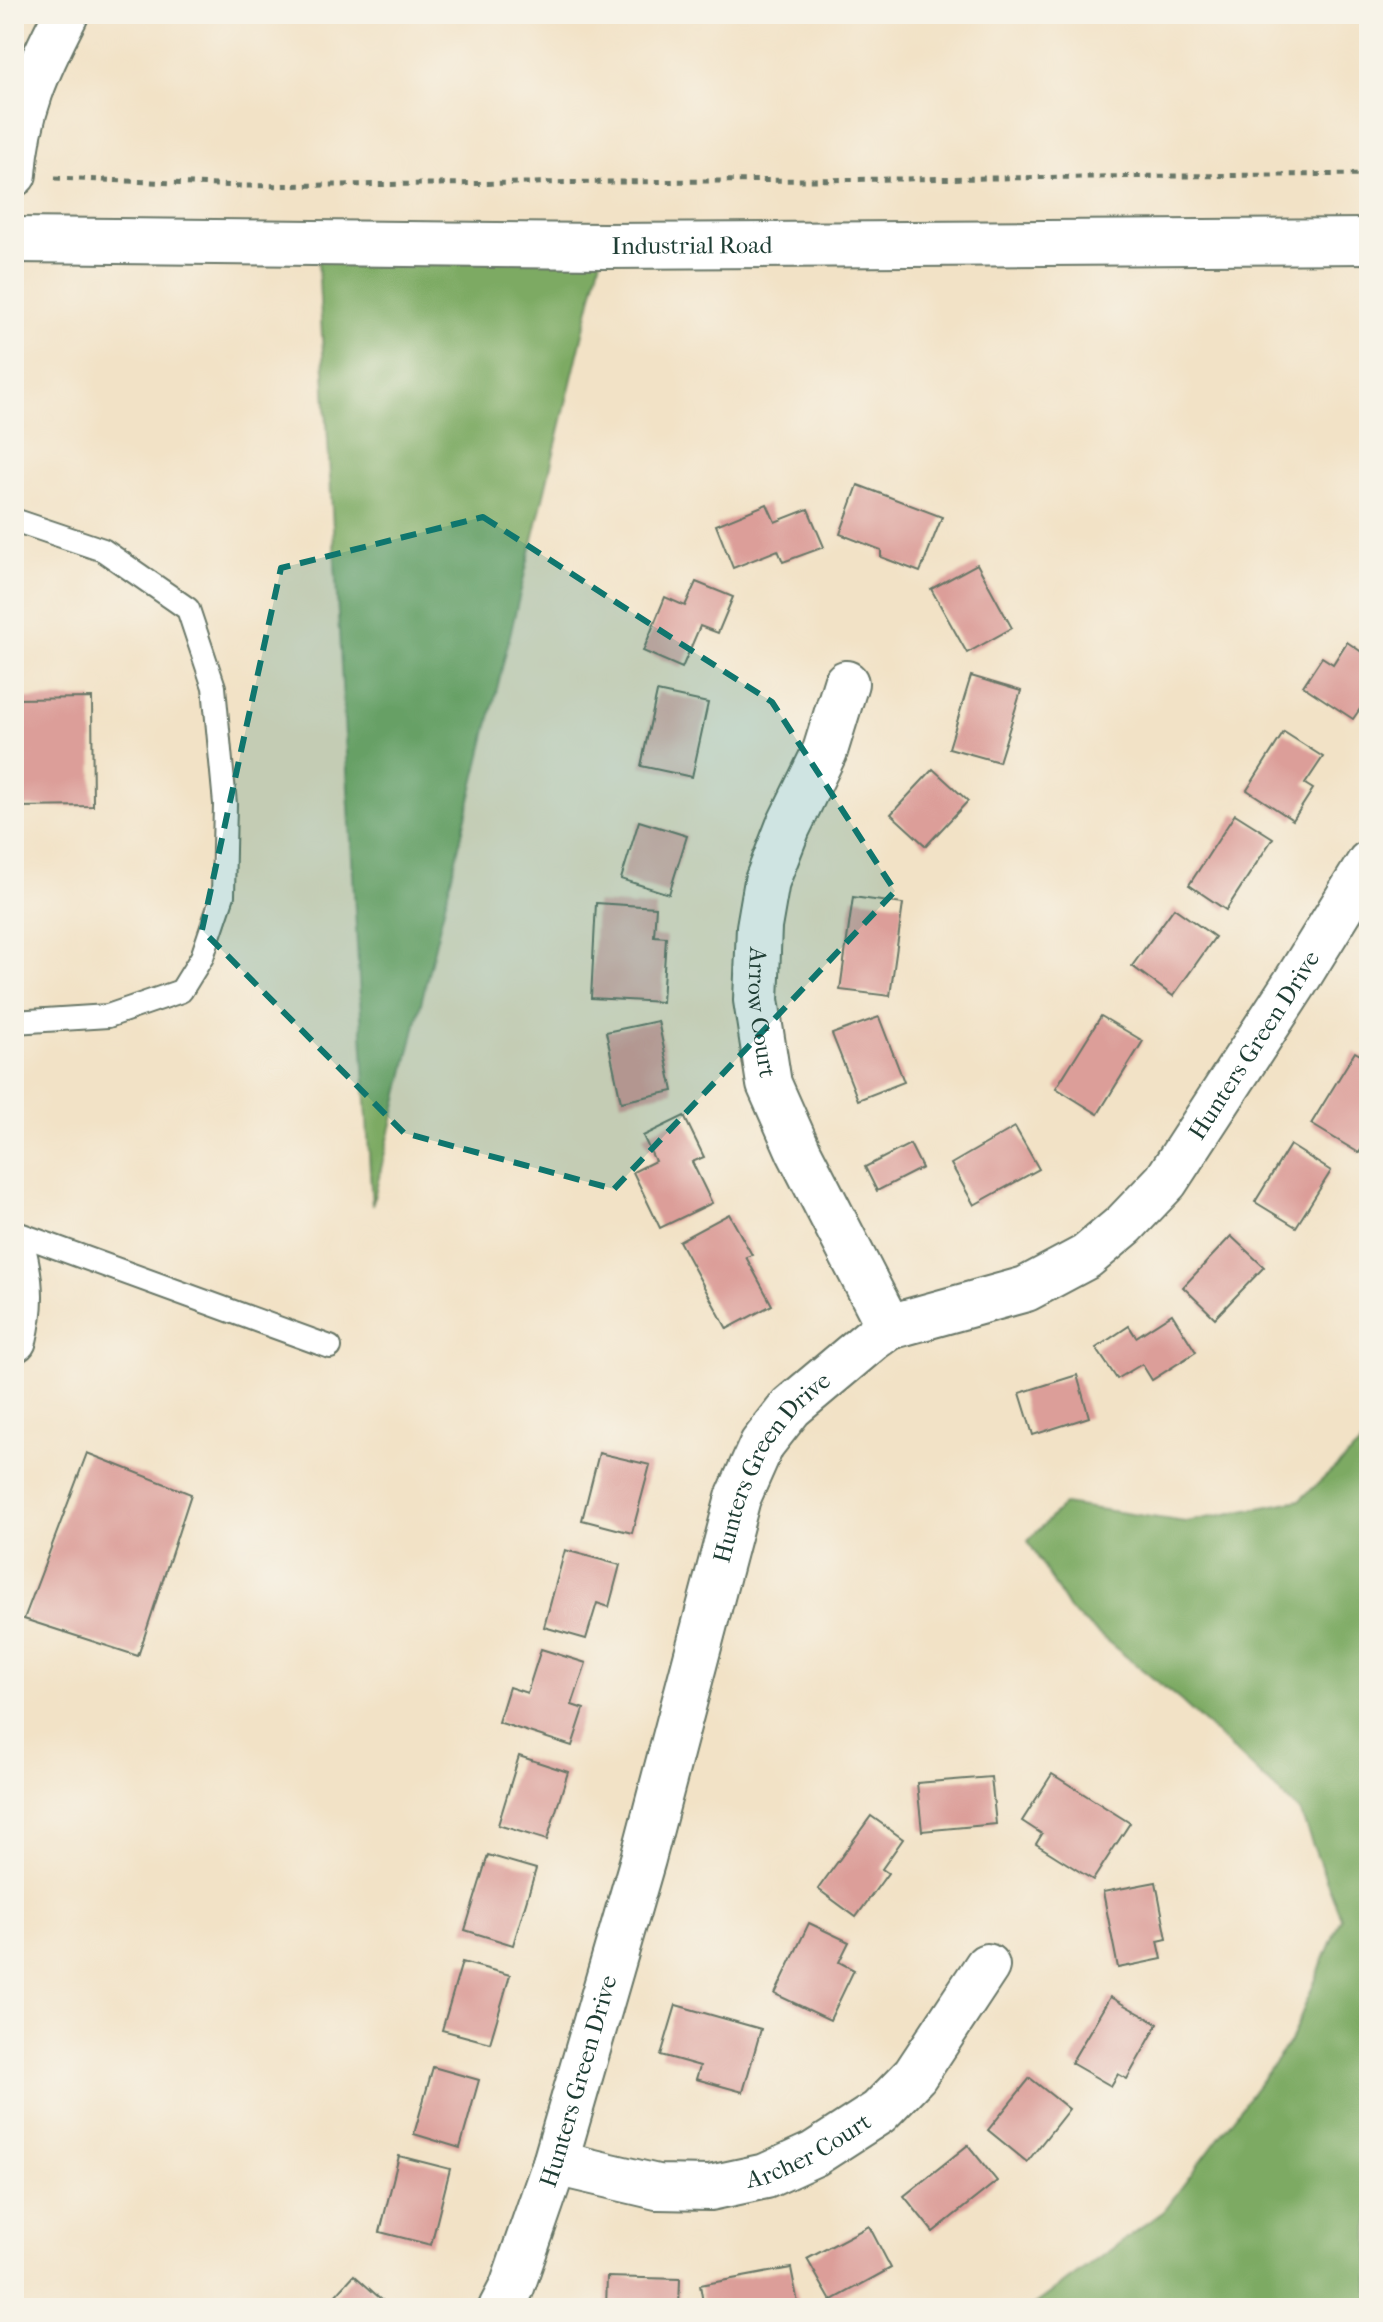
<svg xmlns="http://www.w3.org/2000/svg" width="1383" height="2322" font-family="'IM FELL French Canon',serif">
	<rect width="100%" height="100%" fill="#f7f3e8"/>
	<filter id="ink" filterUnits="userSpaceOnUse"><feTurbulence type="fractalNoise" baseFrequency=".0125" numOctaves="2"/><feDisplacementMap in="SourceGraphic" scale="16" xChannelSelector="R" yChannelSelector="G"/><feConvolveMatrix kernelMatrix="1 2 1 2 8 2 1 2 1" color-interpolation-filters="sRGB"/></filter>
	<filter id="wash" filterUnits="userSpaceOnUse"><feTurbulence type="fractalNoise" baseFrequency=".006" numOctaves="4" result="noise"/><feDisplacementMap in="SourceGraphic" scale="32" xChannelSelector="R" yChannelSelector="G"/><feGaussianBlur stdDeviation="1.8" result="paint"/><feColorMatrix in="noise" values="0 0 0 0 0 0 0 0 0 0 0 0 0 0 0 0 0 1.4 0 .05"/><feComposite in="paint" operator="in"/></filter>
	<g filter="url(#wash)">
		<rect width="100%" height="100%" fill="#f2e2c6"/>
		<g fill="#7daa63" stroke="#4e744c" stroke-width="2">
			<polygon points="317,243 604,246 372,1206 322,336"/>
			<polygon points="1369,1437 1369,2308 1030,2308 1163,2212 1290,2042 1341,1918 1300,1812 1181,1701 1070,1611 1028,1541 1064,1504 1185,1522 1300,1500"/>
		</g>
		<g id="blocks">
			<g fill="#dc9e99">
				<polygon points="858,485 942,517 920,572 881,557 881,550 840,534"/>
				<polygon points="767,504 775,522 808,509 824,547 783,562 778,550 733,568 716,525"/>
				<polygon points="977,564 1012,628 967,653 931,589"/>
				<polygon points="696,582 733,597 718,633 700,626 682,668 643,651 665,597 685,606"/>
				<polygon points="1347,642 1369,657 1369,696 1353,719 1303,686 1322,657 1333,664"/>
				<polygon points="971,676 1021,691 999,762 949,748"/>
				<polygon points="657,692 708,703 692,777 641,766"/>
				<polygon points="92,698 93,806 14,807 14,699"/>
				<polygon points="1284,732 1323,757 1305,784 1313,789 1293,820 1247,790"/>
				<polygon points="933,769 968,801 926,846 891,814"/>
				<polygon points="1235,814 1273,838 1226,910 1189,885"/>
				<polygon points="639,821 687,836 669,894 621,879"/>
				<polygon points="853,897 903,904 890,996 840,990"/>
				<polygon points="596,903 656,907 654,936 666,937 662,1002 591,998"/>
				<polygon points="1174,908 1215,937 1173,996 1132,966"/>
				<polygon points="1101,1016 1143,1041 1098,1114 1056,1088"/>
				<polygon points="879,1017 904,1082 858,1100 832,1034"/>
				<polygon points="658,1021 673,1091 621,1102 606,1032"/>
				<polygon points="1355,1052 1369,1060 1369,1137 1359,1153 1311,1124"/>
				<polygon points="684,1116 704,1157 692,1162 712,1203 660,1228 633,1172 655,1161 643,1136"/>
				<polygon points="1015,1127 1039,1169 974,1205 951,1164"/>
				<polygon points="910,1144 922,1168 877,1191 865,1167"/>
				<polygon points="1290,1145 1331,1171 1296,1227 1255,1202"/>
				<polygon points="729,1214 752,1255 746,1257 772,1305 727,1329 679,1241"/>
				<polygon points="1231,1236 1264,1267 1215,1318 1183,1287"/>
				<polygon points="1172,1314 1196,1352 1152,1380 1142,1364 1117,1379 1096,1348 1129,1326 1136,1337"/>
				<polygon points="1077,1375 1089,1417 1033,1435 1020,1393"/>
				<polygon points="87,1453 191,1494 138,1656 24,1619"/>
				<polygon points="599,1453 650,1465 632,1533 582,1520"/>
				<polygon points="565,1550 620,1565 609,1607 597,1603 586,1639 544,1627"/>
				<polygon points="541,1649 586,1663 572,1705 584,1709 572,1746 498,1722 509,1687 527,1693"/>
				<polygon points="519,1756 568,1772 547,1840 498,1825"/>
				<polygon points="1052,1774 1130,1823 1093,1880 1036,1844 1042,1834 1022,1821"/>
				<polygon points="991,1777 996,1824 922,1831 917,1783"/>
				<polygon points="871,1816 903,1839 882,1869 888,1873 856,1917 818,1889"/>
				<polygon points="488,1855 536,1869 513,1945 465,1930"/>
				<polygon points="1156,1882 1167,1939 1158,1941 1162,1959 1118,1968 1103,1892"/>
				<polygon points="809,1923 849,1942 839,1962 854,1970 830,2020 775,1994"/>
				<polygon points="462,1962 510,1975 490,2043 442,2030"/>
				<polygon points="1110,1997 1158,2024 1127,2079 1118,2074 1111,2086 1071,2063"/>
				<polygon points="676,2005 761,2029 743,2092 696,2079 700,2066 661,2055"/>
				<polygon points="433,2067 479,2080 460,2148 414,2134"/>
				<polygon points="1030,2078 1069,2109 1027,2162 988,2130"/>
				<polygon points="968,2145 997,2181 933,2232 904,2196"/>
				<polygon points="399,2156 450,2169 431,2245 380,2232"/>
				<polygon points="869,2226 891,2268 831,2301 807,2259"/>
				<polygon points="791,2268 799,2308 704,2308 700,2285"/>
				<polygon points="354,2275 391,2308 324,2308"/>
				<polygon points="607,2277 680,2279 679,2308 606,2308"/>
			</g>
		</g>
	</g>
	<g filter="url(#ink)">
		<use href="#blocks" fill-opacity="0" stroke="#697767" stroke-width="2"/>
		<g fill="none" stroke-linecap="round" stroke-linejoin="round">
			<defs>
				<g id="lane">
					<polyline points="14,520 103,550 188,609 214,687 225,804 223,895 202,957 181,991 108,1016 14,1022"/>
					<polyline points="14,1232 330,1347"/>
				</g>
				<g id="street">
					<path d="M14 174C18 111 37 70 66 14"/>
					<path id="s1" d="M846 683 825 751 788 827 767 881 759 927 756 1000 769 1084 799 1152 889 1327"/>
					<path d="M14 1253C22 1286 22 1307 14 1340"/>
					<path id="s2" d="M555 2163 657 2187 710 2188 766 2176 814 2154 879 2112 915 2075 987 1966"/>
					<path id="s3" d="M501 2308 512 2287 555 2163 643 1859 738 1498 762 1444 791 1407 872 1339 889 1327 1026 1289 1086 1257 1124 1225 1166 1181 1295 983 1369 863"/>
				</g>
				<g id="secondary">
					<path id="s4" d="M14 240 604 246 1369 241"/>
				</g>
			</defs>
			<use href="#lane" stroke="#697767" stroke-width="26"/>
			<use href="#street" stroke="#697767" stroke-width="48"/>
			<use href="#secondary" stroke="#697767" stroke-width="48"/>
			<polyline stroke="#697767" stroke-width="5" stroke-dasharray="6 6" stroke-linecap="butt" points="55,178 242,186 1369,174"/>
			<use href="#lane" stroke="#fff" stroke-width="22"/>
			<use href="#street" stroke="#fff" stroke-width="44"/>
			<use href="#secondary" stroke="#fff" stroke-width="44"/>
		</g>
	</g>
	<path fill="#0f766e" fill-opacity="0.2" stroke="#0f766e" stroke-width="6" stroke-dasharray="16 10" stroke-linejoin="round" d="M483 517 772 702 895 891 614 1189 404 1133 202 930 281 568Z"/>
	<g text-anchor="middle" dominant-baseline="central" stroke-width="6" stroke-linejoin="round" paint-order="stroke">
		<g font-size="24" fill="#1f3d34" stroke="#f7f3e8">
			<text stroke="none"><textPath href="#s4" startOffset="678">Industrial Road</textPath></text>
			<text stroke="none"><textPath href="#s1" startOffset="346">Arrow Court</textPath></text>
			<text stroke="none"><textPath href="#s3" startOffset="1560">Hunters Green Drive</textPath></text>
			<text stroke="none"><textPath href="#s3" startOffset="888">Hunters Green Drive</textPath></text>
			<text stroke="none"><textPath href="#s3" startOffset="240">Hunters Green Drive</textPath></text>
			<text stroke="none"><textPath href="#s2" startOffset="264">Archer Court</textPath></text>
		</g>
	</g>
	<rect width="1383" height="2322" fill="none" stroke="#f7f3e8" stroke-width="48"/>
</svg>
